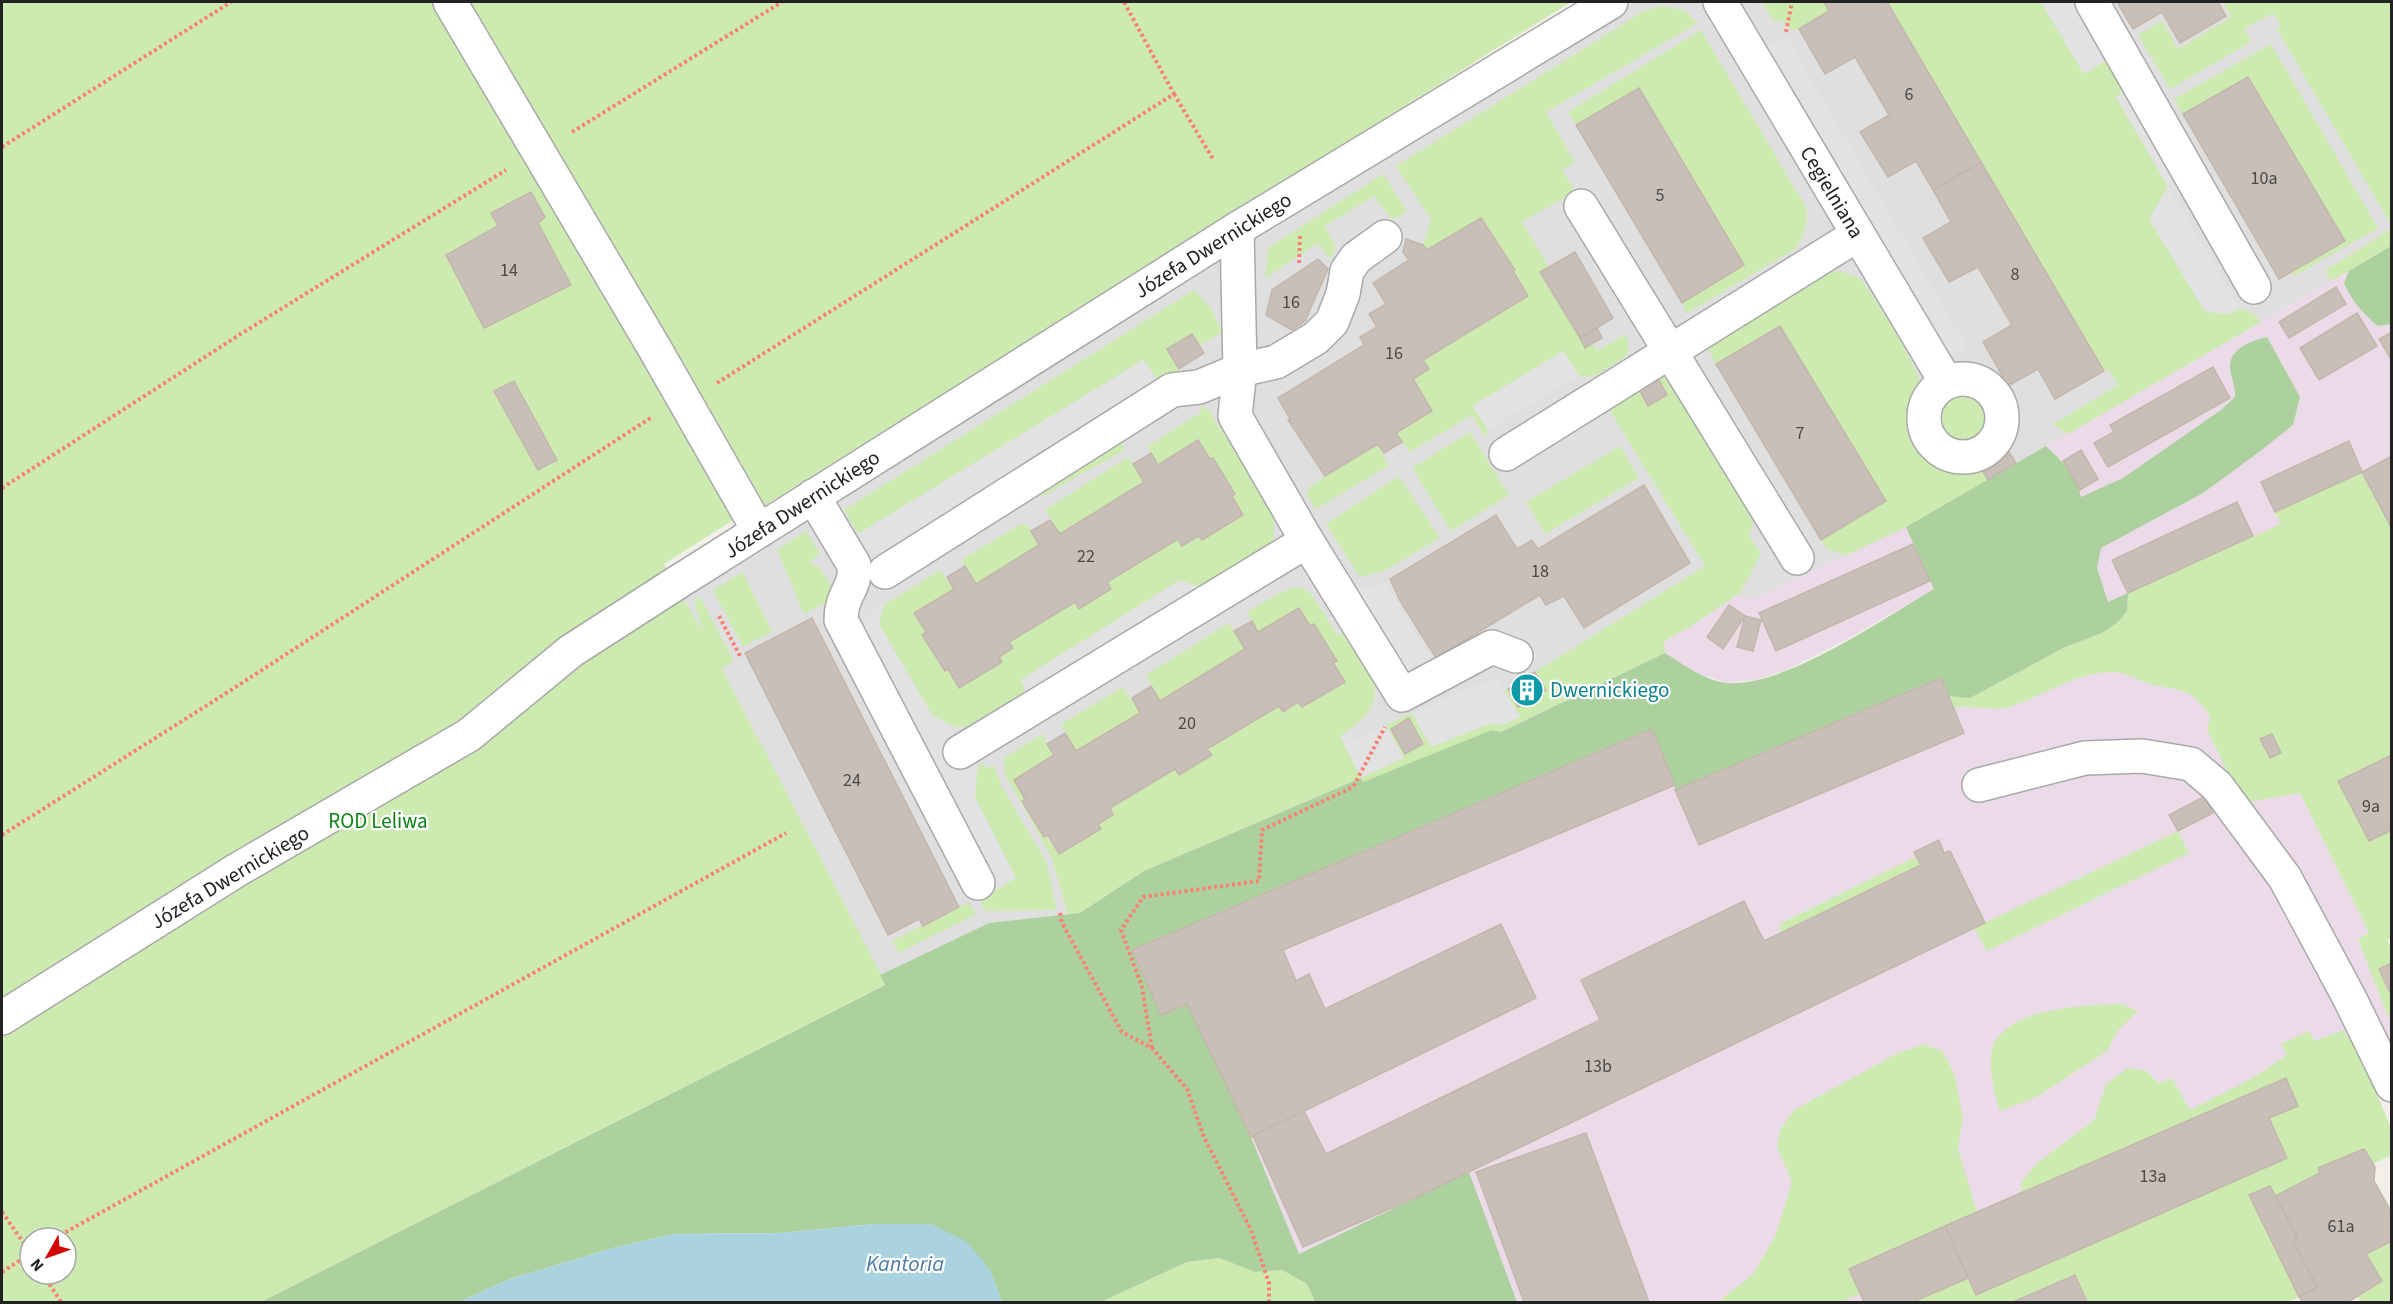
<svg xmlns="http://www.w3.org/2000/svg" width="2393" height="1304" font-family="'Source Sans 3',sans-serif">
	<rect width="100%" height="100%" fill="#f2efe9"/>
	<polygon fill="#e0dfdf" points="1634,2 2391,2 2391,246 2377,254 2391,277 2016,463 1988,480 1934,589 1080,913 989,923 880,975 682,595"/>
	<polygon fill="#ebdbe8" points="2377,254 2391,277 2391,920 2359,939 2388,1017 2391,1016 2391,1065 2369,1076 2391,1128 2292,1177 1993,1302 1517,1302 1469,1172 1299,1254 1251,1137 1132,1028 1102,964 1144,871 1664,641 1693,625 1735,595 1753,599 1906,527 1934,589 1851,637 1789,669 1756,680 1725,683 1694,671 1666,654 1714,757 2108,602 2099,582 2094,553 2063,461 2046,446"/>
	<g fill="#cdebb0" fill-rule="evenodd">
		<path d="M2 2H1571L764 506H755L664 564 703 633 694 601 700 597 734 661 722 669 886 984 261 1302H2ZM30 1238H66V1274H30Z"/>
		<polygon points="1762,2 1824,2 1829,11 1793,31 1782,21 1774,21"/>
		<polygon points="1887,2 2041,2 2083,73 2119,54 2137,84 2116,97 2168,187 2230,314 2240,308 2254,314 2261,322 2068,434 2053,424 2118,385 2108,369 2104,371"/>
		<polygon points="2223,2 2391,2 2391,225 2277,29 2281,26 2273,13 2244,29 2251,42 2170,89 2138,35 2162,21 2178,49 2231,17"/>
		<polygon points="1662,6 1684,10 1698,23 1546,112 1575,162 1562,170 1575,192 1522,222 1549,267 1540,273 1585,347 1592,343 1597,351 1626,334 1629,347 1627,356 1592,377 1579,376 1563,351 1473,406 1488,430 1485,437 1472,415 1410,452 1396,433 1432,411 1413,379 1429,369 1423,360 1528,295 1498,242 1427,250 1423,245 1431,220 1396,166 1644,11"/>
		<path d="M1701 30 1806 207C1808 224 1805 235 1795 249L1687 313 1682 303 1744 265 1640 88 1576 125 1568 112Z"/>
		<polygon points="2271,44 2378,228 2294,276 2291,272 2344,241 2248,77 2183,114 2174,99"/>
		<polygon points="1383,174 1407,211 1392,220 1374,196 1325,226 1336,246 1331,260 1318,243 1265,278 1268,248"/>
		<polygon points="2391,229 2391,246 2331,281 2325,271"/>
		<path d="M1841 271C1848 274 1858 276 1862 281 1869 287 1914 362 1917 373 1923 389 1916 402 1915 418 1915 454 1947 471 1979 465L1988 480 1906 527 1847 555 1827 549 1821 540 1885 501 1779 326 1716 364 1703 339 1818 273Z"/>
		<polygon points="1194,290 1211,308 1222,332 1199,346 1192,334 1167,349 1179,371 1159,383 1143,360 858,534 844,510"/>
		<path d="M1662 374 1673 386 1753 520 1750 537 1761 554 1740 593 1693 625 1664 641 1665 653 1500 732 1362 782 1360 778 1144 871 1080 913 1068 916 1052 858 1005 774 1004 758 1042 734 1054 755 1014 780 1025 799 1023 801 1059 854 1101 829 1098 824 1113 815 1110 808 1175 769 1180 775 1211 755 1207 749 1279 706 1283 711 1298 702 1302 707 1345 683 1314 624 1310 626 1299 608 1258 632 1247 612C1308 576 1301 576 1338 636L1346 631C1373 675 1397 701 1340 736L1404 758 1386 725 1412 713 1431 747 1491 723 1502 725 1520 717 1505 691 1508 689 1519 706 1545 690 1535 672 1705 566 1607 406 1634 382 1648 406 1667 395 1658 378Z"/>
		<circle cx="1963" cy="419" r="22"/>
		<polygon points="1201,406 1209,410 1274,515 1274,537 1268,546 1201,588 1180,580 1021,680 1025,688 1021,698 973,726 958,727 948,724 932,715 880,626 880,618 884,605 940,570 954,589 914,613 926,632 923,635 944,671 948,669 959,688 1001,662 999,657 1013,648 1009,642 1075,602 1079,608 1111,589 1107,582 1178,539 1182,545 1198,536 1202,540 1243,516 1232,496 1234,494 1213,458 1210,459 1198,440 1158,465 1148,446 1200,413"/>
		<polygon points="1470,432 1509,495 1451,531 1412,468"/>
		<polygon points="1120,438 1124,450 1043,496 1033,491"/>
		<polygon points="1378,444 1388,466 1316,509 1307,495 1309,487"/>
		<polygon points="1620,446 1639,478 1545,534 1526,502"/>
		<polygon points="1128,457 1144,482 1060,534 1045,510"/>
		<path d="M2362 472 2391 529 2392 938 2387 940 2391 949 2392 963 2379 969 2391 997V1016L2388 1017 2358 939 2369 933 2300 793 2243 803 2207 730 2210 717C2191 687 2185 692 2154 685 2141 682 2127 673 2114 672 2074 672 2045 696 2009 707 1991 712 1972 704 1954 708L1949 696 1970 698 2065 647 2102 633 2127 611 2128 593 2281 524 2275 512Z"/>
		<polygon points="1399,476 1440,538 1384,571 1360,577 1326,524"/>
		<polygon points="1021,524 1027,525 1039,545 976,584 961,560"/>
		<polygon points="806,531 820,554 809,562 821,569 833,589 829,601 804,614 777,550"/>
		<polygon points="743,572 772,632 743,647 713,590"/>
		<polygon points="1229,623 1245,649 1160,701 1146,675"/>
		<polygon points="1123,687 1140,713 1076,751 1061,724"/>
		<polygon points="980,763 988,768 994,765 1001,785 1046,861 1057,910 985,911 979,898 1016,878 975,797 975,782"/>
		<polygon points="2178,831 2189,853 1987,951 1974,928"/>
		<polygon points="1917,856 1921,865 1780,933 1781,923"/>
		<polygon points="969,902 976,914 899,953 892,941"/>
		<path d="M2121 1004 2138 1011 2118 1030 2107 1051 2035 1098 2000 1111C1995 1097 1987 1061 1993 1046 2010 1007 2085 1005 2121 1004Z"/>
		<polygon points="2344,1030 2351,1043 2356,1045 2391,1128 2391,1155 2373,1164 2364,1149 2318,1168 2320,1173 2275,1196 2270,1186 2249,1195 2299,1297 2288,1302 2087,1302 2075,1276 2013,1302 1913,1302 1968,1278 1976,1295 2287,1158 2269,1118 2297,1106 2022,1193 2021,1183 2036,1164 2094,1120 2106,1084 2128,1068 2147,1071 2158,1083 2172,1078 2190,1110 2253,1078 2287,1055 2281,1044 2309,1031 2315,1041"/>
		<polygon points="1924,1044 1943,1052 1955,1076 1963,1118 1958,1149 1977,1212 1849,1268 1860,1294 1840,1302 1718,1302 1753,1274 1775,1237 1792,1182 1777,1147 1780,1130 1794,1110 1898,1053"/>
		<polygon points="2391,1241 2391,1302 2361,1302 2357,1295 2382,1281 2366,1254"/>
		<polygon points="1219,1258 1255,1272 1282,1270 1307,1284 1315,1302 1101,1302 1187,1262"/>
	</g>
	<g fill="#add19e">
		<path d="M2391 246V324L2378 326C2362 313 2352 301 2344 283L2349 271Z"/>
		<path d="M2267 337 2300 397 2293 425 2259 452 2203 493 2101 548 2097 568 2108 602 2128 593 2127 611 2118 622 2102 633 2065 647 1970 698 1949 696 1940 678 1675 790V785L1651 729 1132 950 1161 1015 1187 1004 1251 1137 1299 1254 1469 1172 1517 1302H1315L1307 1284 1282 1270 1255 1272 1219 1258 1187 1262 1101 1302H1002L990 1270 931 1224H875L780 1233 673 1234 613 1248 510 1279 459 1302H261L885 985 880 975 989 923 1080 913 1144 871 1361 778 1363 782 1492 730 1501 732 1665 653C1683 664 1705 681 1727 683 1786 687 1882 619 1934 589L1906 527 2046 446C2062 460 2077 477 2081 497L2123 478 2221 410 2235 397C2236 387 2231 378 2230 368 2229 348 2252 341 2267 337Z"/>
	</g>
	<g fill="#e2e2e2">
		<polygon points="2041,2 2075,2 2109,59 2084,74"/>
		<polygon points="1786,36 1967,347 1949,358 1768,47"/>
		<polygon points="2131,87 2181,173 2168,187 2240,308 2230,314 2205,312 2149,219 2168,186 2116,97"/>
		<polygon points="1563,351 1579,376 1488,430 1473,406"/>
		<polygon points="1144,360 1159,383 874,559 858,534"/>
		<polygon points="1180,580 1201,588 1021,698 1025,688 1020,680"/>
		<polygon points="1385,583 1432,659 1405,675 1352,591"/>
		<polygon points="884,605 880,618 880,626 932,715 948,724 977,771 975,797 1016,878 994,891 848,626"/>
		<polygon points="1496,677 1520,717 1502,725 1491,723 1431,747 1412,713"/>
		<polygon points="1386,725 1404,758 1361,778 1340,736 1350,730 1356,740"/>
	</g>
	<polygon fill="#aad3df" points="875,1224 931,1224 967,1242 990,1270 1002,1302 459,1302 510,1279 613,1248 673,1234 780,1233"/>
	<g fill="#c7bfb8" stroke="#c4b6ab" stroke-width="1.5">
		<polygon points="1824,2 1887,2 1981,162 1933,190 1916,161 1888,177 1860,132 1889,115 1855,57 1825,74 1799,29 1829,11"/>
		<polygon points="2117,2 2218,2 2226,16 2180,43 2162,12 2133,29"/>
		<polygon points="2248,77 2345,241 2279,279 2183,114"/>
		<polygon points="1639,88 1744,265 1682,303 1576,125"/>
		<polygon points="1981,162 2104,371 2055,399 2038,369 2008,386 1983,342 2012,325 1978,267 1949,282 1923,238 1951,222 1933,190"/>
		<polygon points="531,192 545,217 538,223 571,285 484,328 446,255 498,226 491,213"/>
		<polygon points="1481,218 1515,270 1513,271 1528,296 1423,360 1429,369 1413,379 1432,411 1396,433 1402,442 1384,453 1378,444 1325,476 1288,420 1290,419 1278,398 1364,345 1360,337 1377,327 1369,314 1386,304 1373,283 1409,260 1403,252 1406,239 1423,245 1427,250"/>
		<polygon points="1575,252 1613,318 1580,338 1540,272"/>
		<polygon points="1318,259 1328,269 1305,321 1292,330 1266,315 1272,290"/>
		<polygon points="2336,287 2346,304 2289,338 2279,322"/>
		<polygon points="2357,313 2377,346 2319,380 2300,348"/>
		<polygon points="1780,326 1886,501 1821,540 1716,364"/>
		<polygon points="1597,328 1602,338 1585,348 1580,338"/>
		<polygon points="2392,332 2392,361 2379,339"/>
		<polygon points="1192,334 1204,353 1179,369 1167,349"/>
		<polygon points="2213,367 2230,398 2108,467 2094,443 2114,432 2110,425"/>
		<polygon points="1658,378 1667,395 1648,406 1639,389"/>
		<polygon points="514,381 557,460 538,470 494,391"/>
		<polygon points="1198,440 1210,459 1213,458 1235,494 1232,496 1243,515 1202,540 1198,536 1182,546 1178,539 1107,582 1111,589 1079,609 1075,602 1009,642 1013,648 999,657 1002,662 959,688 948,669 945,671 922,635 926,632 914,613 954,589 947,577 965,566 976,584 1039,545 1031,531 1050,520 1060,534 1144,482 1133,464 1151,453 1158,465"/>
		<polygon points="2349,441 2362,472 2275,512 2261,482"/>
		<polygon points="2007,449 2016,463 1988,480 1979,465"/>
		<polygon points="2081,450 2098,479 2080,490 2063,461"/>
		<polygon points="2392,456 2392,529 2362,472"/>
		<polygon points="1644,485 1690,563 1584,628 1564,596 1546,605 1540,595 1436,658 1400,601 1390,579 1496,515 1517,549 1532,540 1538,549"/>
		<polygon points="2237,502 2253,536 2128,593 2112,560"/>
		<polygon points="1913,544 1930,581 1776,651 1759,613"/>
		<polygon points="1729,605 1745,616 1723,649 1707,637"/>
		<polygon points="1299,608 1310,626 1314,624 1337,661 1333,663 1345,682 1302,707 1298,702 1283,712 1279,706 1207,749 1212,755 1179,775 1175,769 1110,808 1113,815 1098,824 1101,829 1059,854 1048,835 1044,837 1022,801 1025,799 1014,780 1054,755 1047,744 1065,733 1076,751 1140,713 1132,698 1151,686 1160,701 1245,649 1234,631 1252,621 1258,632"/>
		<polygon points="1745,616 1761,620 1753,651 1737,647"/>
		<polygon points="812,618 959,907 923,926 919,919 888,935 745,653"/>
		<polygon points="1535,672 1546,690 1518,707 1508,689"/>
		<polygon points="1941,678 1964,733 1699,845 1675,790"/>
		<polygon points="1409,718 1423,744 1405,754 1391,729"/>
		<polygon points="1652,729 1675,785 1283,950 1296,981 1309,974 1325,1009 1501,924 1536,998 1251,1137 1187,1004 1161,1015 1132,950"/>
		<polygon points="2272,734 2281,753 2270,758 2260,739"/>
		<polygon points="2392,755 2392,830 2369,841 2338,781"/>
		<polygon points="2205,796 2213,813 2178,831 2169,815"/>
		<polygon points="1939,840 1944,853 1950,851 1985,923 1421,1195 1303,1247 1253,1136 1304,1111 1326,1154 1600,1020 1581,980 1744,901 1764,941 1921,865 1914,852"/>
		<polygon points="2392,963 2392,997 2379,969"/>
		<polygon points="2286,1078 2298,1106 2269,1118 2287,1158 1976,1295 1945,1226"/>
		<polygon points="1586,1133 1649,1302 1524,1302 1476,1172"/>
		<polygon points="2364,1149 2375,1167 2374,1181 2392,1213 2392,1241 2366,1254 2382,1281 2348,1302 2303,1302 2299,1297 2317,1287 2293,1241 2298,1238 2275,1196 2320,1173 2318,1168"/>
		<polygon points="2270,1186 2298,1238 2293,1241 2317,1287 2299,1297 2249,1195"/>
		<polygon points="1945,1226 1968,1278 1913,1302 1864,1302 1849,1269"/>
		<polygon points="2075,1275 2087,1302 2013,1302"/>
	</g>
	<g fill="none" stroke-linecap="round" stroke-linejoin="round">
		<defs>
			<g id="minor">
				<polyline points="450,2 655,349 759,531"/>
				<polyline points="1720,2 1946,382"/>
				<polyline points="2092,2 2254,287"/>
				<polyline points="1581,206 1797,558"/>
				<polyline points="1237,229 1240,370 1235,416 1307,541 1402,695 1492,647 1516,656"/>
				<circle cx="1963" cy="418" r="39"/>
				<polyline points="1506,454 1857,235"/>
				<path d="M813 496 854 565C857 588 841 593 841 620L978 883"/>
				<polyline points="885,572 1172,390 1199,387 1240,370 1276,362 1316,338 1332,322 1343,294 1347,271 1356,258 1385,237"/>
				<polyline points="960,752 1307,541"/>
				<polyline points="1979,785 2085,758 2142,756 2191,764 2217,786 2285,878 2349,997 2392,1085"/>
				<polyline points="2,1018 237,870 469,735 571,651 675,584 1237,229 1611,2"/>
			</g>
		</defs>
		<use href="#minor" stroke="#a9a9a9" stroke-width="36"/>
		<g stroke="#fa8072" stroke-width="4" stroke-dasharray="3 3" stroke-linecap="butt">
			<polyline points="1786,32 1792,2"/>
			<polyline points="1174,94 1213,159"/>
			<polyline points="572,132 782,2"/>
			<polyline points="2,147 231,2"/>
			<polyline points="1299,263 1300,236"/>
			<polyline points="717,383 1174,94 1124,2"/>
			<polyline points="2,488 239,335 506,170"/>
			<polyline points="719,616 740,656"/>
			<polyline points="2,835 228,692 652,417"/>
			<polyline points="1060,913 1062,923 1122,1032 1152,1048 1187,1089 1204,1137 1251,1230 1269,1283 1269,1302"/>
			<polyline points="1152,1048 1142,987 1121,930 1143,897 1259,881 1262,830 1353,787 1385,727"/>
			<polyline points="2,1212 30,1252"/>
			<polyline points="55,1238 786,833"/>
			<polyline points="2,1272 30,1254"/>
			<polyline points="43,1274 61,1302"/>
		</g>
		<use href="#minor" stroke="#fff" stroke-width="33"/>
	</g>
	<defs>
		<symbol id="building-disc" viewBox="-11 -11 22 22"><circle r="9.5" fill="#0f9aa8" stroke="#fff"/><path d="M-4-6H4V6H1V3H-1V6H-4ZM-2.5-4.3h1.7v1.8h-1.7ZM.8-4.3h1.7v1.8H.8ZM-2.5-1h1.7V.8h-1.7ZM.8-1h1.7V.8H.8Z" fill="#fff"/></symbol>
	</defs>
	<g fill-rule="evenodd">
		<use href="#building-disc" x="1508" y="671" width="38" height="38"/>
	</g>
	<g text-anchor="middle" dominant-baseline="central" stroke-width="4.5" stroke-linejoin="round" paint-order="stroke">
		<g font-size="18" fill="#4b4948">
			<text x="1909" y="94">6</text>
			<text x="2264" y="178">10a</text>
			<text x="1660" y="195">5</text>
			<text x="509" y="270">14</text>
			<text x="2015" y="274">8</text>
			<text x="1291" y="302">16</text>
			<text x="1394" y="353">16</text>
			<text x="1800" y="433">7</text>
			<text x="1086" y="556">22</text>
			<text x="1540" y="571">18</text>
			<text x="1187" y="723">20</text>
			<text x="852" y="780">24</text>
			<text x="2371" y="806">9a</text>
			<text x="1598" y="1066">13b</text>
			<text x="2153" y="1176">13a</text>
			<text x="2341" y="1226">61a</text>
		</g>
		<g font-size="21" fill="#222" stroke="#fff">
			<text transform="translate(1832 192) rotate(59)">Cegielniana</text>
			<text transform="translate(1213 245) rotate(-32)">Józefa Dwernickiego</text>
			<text transform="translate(802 504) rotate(-33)">Józefa Dwernickiego</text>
			<text transform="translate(230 877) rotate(-31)">Józefa Dwernickiego</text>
		</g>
		<g font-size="21" fill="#0d838f" stroke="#fff" text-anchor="start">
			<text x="1550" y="690">Dwernickiego</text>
		</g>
		<g font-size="21" fill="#0c8416" stroke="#fff">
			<text x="378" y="821">ROD Leliwa</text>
		</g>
		<g font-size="22" font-style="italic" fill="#4a7aab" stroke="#fff">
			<text x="905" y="1264">Kantoria</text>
		</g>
	</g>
	<rect width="2393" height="1304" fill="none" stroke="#222222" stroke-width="6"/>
	<g transform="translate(48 1256) rotate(230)"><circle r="28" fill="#ffffff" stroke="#a7a7a7" stroke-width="1.5"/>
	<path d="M0-4.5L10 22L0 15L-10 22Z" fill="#d40000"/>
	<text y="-9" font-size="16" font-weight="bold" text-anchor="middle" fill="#222222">N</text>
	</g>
</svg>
